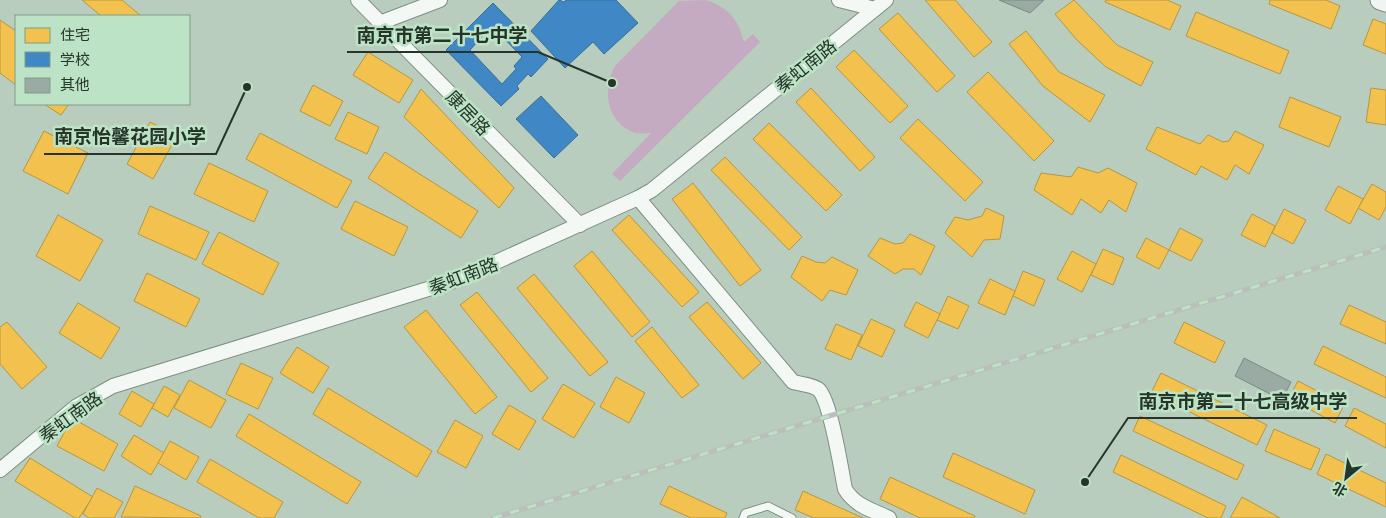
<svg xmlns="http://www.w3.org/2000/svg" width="1386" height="518" font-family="Literata,'Noto Sans SC',serif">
	<rect width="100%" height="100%" fill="#b8cdbd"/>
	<path fill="#c5abc1" d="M705 0C728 7 738 18 744 42L753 34 760 42 620 181 612 174 651 133C646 133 640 134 635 133 606 123 602 89 615 66L679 1Z"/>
	<g fill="#f2c14e" stroke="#b59743">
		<polygon points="82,0 122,0 141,16 101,16"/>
		<polygon points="925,0 955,0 992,42 974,57"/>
		<polygon points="1074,0 1117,45 1153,62 1141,86 1106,67 1077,40 1055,14"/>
		<polygon points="1106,0 1167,0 1181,6 1170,30 1105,2"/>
		<polygon points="1270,0 1326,0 1340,6 1331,29 1269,4"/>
		<polygon points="1196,12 1289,51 1280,74 1186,36"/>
		<polygon points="898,13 955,76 937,92 879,29"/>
		<polygon points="1373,19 1386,24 1386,54 1363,45"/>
		<polygon points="0,20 16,31 16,85 0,73"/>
		<polygon points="1026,31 1059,72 1105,95 1090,122 1043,86 1009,44"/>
		<polygon points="854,50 908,106 890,123 836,67"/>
		<polygon points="368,52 413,80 399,103 353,75"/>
		<polygon points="988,72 1054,141 1034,161 967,92"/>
		<polygon points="313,85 343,101 330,126 300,111"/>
		<polygon points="811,88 875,157 860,171 796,102"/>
		<polygon points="1371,88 1386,90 1386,125 1366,122"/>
		<polygon points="421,89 514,188 499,208 404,117"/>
		<polygon points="1290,97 1341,117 1329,147 1279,127"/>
		<polygon points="44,104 69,104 61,115"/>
		<polygon points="348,112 379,127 367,154 335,139"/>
		<polygon points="918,119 983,182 965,201 900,138"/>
		<polygon points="150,122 177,136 153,179 127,164"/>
		<polygon points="769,123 842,195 826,211 753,139"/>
		<polygon points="1157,127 1200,144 1208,135 1223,142 1229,141 1235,131 1264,145 1249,174 1235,165 1227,180 1201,166 1196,175 1146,149"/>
		<polygon points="44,131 88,153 68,194 23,171"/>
		<polygon points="260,133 352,181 337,208 246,159"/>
		<polygon points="385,152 478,211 461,238 368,178"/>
		<polygon points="725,157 802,237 789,250 711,170"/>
		<polygon points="209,163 268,191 254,222 194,194"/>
		<polygon points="1078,167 1098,173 1108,168 1137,183 1126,212 1109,200 1101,213 1081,199 1072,215 1034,190 1041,173 1071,177"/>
		<polygon points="693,183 761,270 740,286 672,199"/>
		<polygon points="1372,184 1386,192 1386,207 1379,220 1358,208"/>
		<polygon points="1338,186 1363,199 1350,224 1325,210"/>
		<polygon points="355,201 408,227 394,256 341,229"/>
		<polygon points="150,206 209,232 196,260 138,234"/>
		<polygon points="986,208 1004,216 1000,239 984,240 972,257 945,233 955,217 968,220 982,216"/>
		<polygon points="1284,209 1306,220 1293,244 1272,233"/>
		<polygon points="1252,214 1275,226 1265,247 1241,235"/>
		<polygon points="58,215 103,240 80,281 36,256"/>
		<polygon points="629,215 699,292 682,307 612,230"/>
		<polygon points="1180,228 1203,240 1191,261 1169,250"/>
		<polygon points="219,232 279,263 263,295 202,264"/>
		<polygon points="910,234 935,246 921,275 914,269 903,269 895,274 868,256 880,238 895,244 903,243"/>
		<polygon points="1146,238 1169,250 1159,269 1136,257"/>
		<polygon points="1103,249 1124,258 1113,285 1091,275"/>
		<polygon points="592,251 650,322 632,337 574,266"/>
		<polygon points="1072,251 1096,264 1082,292 1057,279"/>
		<polygon points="802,256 816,262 825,263 832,257 858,270 846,295 830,290 822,301 791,277"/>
		<polygon points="1023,271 1045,280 1034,306 1013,296"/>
		<polygon points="147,273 200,299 186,327 134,301"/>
		<polygon points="534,274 608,362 590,376 517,288"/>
		<polygon points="990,279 1015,291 1005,315 978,303"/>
		<polygon points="477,292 548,378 531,392 460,305"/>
		<polygon points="948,296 969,306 958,329 937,320"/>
		<polygon points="707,302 761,363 743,379 689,317"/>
		<polygon points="916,302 940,314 928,338 904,326"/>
		<polygon points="78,303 120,328 101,359 59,333"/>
		<polygon points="1349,305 1386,322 1386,344 1340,324"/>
		<polygon points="426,310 497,397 475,414 404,327"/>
		<polygon points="871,319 895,330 882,357 858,346"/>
		<polygon points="7,322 47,367 22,389 0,364 0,327"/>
		<polygon points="1184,322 1225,342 1215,363 1174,343"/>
		<polygon points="836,324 862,335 851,360 825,349"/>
		<polygon points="652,327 699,385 682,398 635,341"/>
		<polygon points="1323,346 1386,377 1386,398 1314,364"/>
		<polygon points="297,347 329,367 313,393 280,373"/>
		<polygon points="241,363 273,378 258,409 226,394"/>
		<polygon points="1161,373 1267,425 1257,445 1151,393"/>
		<polygon points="616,377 645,393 629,423 600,407"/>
		<polygon points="189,380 226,400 211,428 174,408"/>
		<polygon points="1298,381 1344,405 1335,423 1289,398"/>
		<polygon points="563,384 595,403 574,438 542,419"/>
		<polygon points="164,386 180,395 168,417 152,408"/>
		<polygon points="328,388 432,451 417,477 313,414"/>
		<polygon points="132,391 154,404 141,427 119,414"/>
		<polygon points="509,405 536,421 519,450 492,434"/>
		<polygon points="1354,408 1386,424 1386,448 1345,426"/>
		<polygon points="249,414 361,482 347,504 236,436"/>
		<polygon points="1140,416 1244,465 1237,480 1133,431"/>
		<polygon points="72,418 118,444 104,471 57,446"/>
		<polygon points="455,420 483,436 466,468 437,452"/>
		<polygon points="1274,429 1320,449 1311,470 1265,451"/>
		<polygon points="134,435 164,453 151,475 121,456"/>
		<polygon points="170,441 199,457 186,480 158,463"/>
		<polygon points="953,453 1035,490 1025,514 943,477"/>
		<polygon points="1326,454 1386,483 1386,507 1317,474"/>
		<polygon points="1121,455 1226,506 1221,518 1208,518 1113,472"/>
		<polygon points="30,458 93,497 79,518 75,518 15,481"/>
		<polygon points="210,459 283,502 274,518 259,518 197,482"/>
		<polygon points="890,477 975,516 974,518 920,518 880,499"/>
		<polygon points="135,486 201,516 200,518 121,517"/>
		<polygon points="669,486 727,513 725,518 691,518 660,504"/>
		<polygon points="97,488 123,502 114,518 89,518 83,514"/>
		<polygon points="803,491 863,518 814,518 795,510"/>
		<polygon points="1242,497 1280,518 1230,518"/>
	</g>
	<g fill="#3f88c5" stroke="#386f96" fill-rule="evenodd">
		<polygon points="559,0 564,2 566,0 616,0 638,23 604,54 593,42 565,68 531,31"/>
		<path d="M493 3 548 59 531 77 528 74 517 86 519 89 501 106 446 50ZM492 26 522 57 514 66 516 69 502 84 470 50Z"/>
		<polygon points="541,96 578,135 554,158 516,119"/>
	</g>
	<g fill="#99aba2" stroke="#798c82">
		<polygon points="999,0 1044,0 1030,13"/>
		<polygon points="1244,358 1291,382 1282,400 1235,376"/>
	</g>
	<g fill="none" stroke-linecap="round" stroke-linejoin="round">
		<defs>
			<polyline id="service" points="743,518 745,513 768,506 792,518"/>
			<g id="minor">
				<polyline points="358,0 580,225"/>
				<polyline points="839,0 875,9"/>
				<polyline points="382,22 440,0"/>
				<path d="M638 198 793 382C800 384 814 385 819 390 831 403 841 469 845 489 855 506 872 510 889 518"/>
				<polyline points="0,470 77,406 113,386 454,281 638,198 652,190 886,0"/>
			</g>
			<polyline id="secondary" points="1380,0 1386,2"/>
		</defs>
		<use href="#service" stroke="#7f8f83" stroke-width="9"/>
		<use href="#minor" stroke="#7f8f83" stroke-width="16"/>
		<use href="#secondary" stroke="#7f8f83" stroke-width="21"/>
		<use href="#service" stroke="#f4f8f5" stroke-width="7"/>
		<use href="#minor" stroke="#f4f8f5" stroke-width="14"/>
		<use href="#secondary" stroke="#f0f4f3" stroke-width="19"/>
		<defs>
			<polyline id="rail" points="493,518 1386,247"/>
		</defs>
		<use href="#rail" stroke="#babfbb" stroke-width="5"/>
		<use href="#rail" stroke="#bce3c6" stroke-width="3" stroke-dasharray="9" stroke-linecap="butt"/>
	</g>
	<g text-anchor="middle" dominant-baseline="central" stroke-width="5" stroke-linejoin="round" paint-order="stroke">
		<g font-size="18" fill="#26352a" stroke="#bce3c6">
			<text transform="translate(805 65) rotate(-39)">秦虹南路</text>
			<text transform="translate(469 112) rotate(46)">康居路</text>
			<text transform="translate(463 275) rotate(-21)">秦虹南路</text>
			<text transform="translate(70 416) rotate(-36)">秦虹南路</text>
		</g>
	</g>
	<path fill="none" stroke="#26352a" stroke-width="2" d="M612 83L538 52H347M247 87L216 154H44M1085 482L1128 418H1357"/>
	<g fill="#26352a" stroke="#bce3c6" stroke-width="2">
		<circle cx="612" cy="83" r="5"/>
		<circle cx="247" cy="87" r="5"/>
		<circle cx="1085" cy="482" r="5"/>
	</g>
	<g font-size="19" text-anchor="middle" font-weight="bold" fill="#26352a" stroke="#bce3c6" stroke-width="5" stroke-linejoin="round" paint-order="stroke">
		<text x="442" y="42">南京市第二十七中学</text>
		<text x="130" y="143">南京怡馨花园小学</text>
		<text x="1243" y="408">南京市第二十七高级中学</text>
	</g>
	<rect x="15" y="15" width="175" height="90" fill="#bce3c6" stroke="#809d88"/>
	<rect x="25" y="28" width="25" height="15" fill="#f2c14e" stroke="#809d88"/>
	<text x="60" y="40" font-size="15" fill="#26352a">住宅</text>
	<rect x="25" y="52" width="25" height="15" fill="#3f88c5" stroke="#809d88"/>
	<text x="60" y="65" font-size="15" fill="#26352a">学校</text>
	<rect x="25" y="78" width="25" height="15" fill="#99aba2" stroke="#809d88"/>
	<text x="60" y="90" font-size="15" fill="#26352a">其他</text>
	<g transform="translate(1346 478) rotate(209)" stroke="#bce3c6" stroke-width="4" paint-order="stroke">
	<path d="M0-4L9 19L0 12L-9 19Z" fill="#26352a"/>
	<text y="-8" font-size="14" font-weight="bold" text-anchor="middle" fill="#26352a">北</text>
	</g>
</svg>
